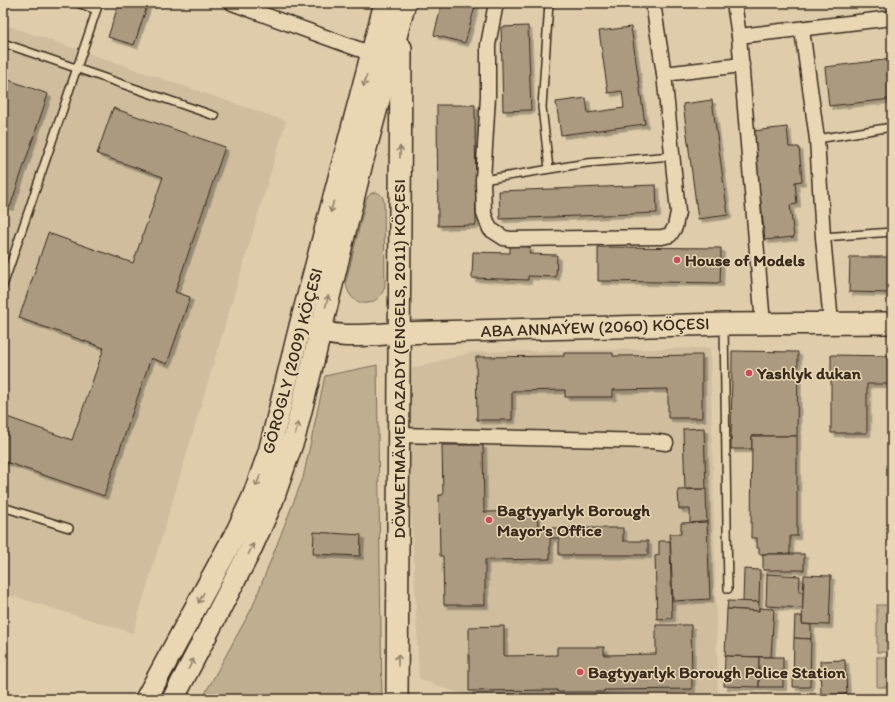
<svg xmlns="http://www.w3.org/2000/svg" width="895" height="702" font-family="Itim,sans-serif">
	<defs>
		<filter id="shadow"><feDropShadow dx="3.5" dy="3.5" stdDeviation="0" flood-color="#0004"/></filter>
	</defs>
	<rect width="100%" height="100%" fill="#deccab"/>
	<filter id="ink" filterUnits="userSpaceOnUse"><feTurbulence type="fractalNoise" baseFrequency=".025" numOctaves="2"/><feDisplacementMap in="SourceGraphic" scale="8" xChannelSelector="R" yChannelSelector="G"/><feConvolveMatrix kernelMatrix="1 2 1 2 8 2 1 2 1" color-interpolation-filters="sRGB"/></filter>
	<g filter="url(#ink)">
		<g fill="#cfbd9e">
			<polygon points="3,24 286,121 133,633 3,593"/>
			<polygon points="710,348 718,693 464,695 419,679 407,414 408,369 474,352"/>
		</g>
		<g fill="#c0ae91" stroke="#7e6c58">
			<path d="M376 192C381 194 383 196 384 202L385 286C378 311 348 308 346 282L366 200C368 195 370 193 376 192Z"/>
			<polygon points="377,365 382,699 202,699 252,608 303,478 325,376"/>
			<rect x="877" y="605" width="15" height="47"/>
			<rect x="877" y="657" width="15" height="30"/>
		</g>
		<g fill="#ab9980" stroke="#3b2a1e" filter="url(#shadow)">
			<polygon points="119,3 148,3 134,45 108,37"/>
			<polygon points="442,3 476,3 465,43 434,35"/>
			<polygon points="528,26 531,110 503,111 501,27"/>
			<polygon points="631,27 645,124 561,135 556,102 586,98 588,113 624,108 622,91 608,93 599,31"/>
			<polygon points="892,59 892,99 829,106 825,67"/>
			<polygon points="3,78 48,94 10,207 3,205"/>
			<polygon points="712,100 728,215 698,219 683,104"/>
			<polygon points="437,105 475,105 476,225 438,226"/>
			<polygon points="113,108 225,147 175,292 190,297 167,364 151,358 104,496 3,461 3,429 7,417 72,440 104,348 19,318 48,233 133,263 163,177 97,154"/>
			<polygon points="787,127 789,147 799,147 802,181 795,182 797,204 790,205 794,237 765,240 753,131"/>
			<polygon points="656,185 657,213 500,219 499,191"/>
			<polygon points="510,246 530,247 529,254 557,255 556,277 528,276 528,280 472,278 473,252 510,253"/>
			<polygon points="598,247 721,248 720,283 598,281"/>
			<polygon points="850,257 892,257 892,293 849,292"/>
			<polygon points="732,351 798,352 797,436 752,436 752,449 731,449"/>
			<polygon points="564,353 613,353 613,356 702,355 702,418 668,418 668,389 613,390 613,397 565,397 565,390 512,391 512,420 477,420 476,357 564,356"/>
			<polygon points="831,355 892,356 892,384 867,384 867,433 831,433"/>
			<polygon points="704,428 706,489 685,489 683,429"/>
			<polygon points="752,436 797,436 797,536 790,536 790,554 759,554 759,548 757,548 757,538 751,538"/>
			<polygon points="442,445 483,445 484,512 537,511 538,528 623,528 623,541 648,541 648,555 559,555 559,538 550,538 550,559 485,560 485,605 444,605 443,556 440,556 439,495 443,495"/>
			<polygon points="706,489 707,522 690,523 690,509 679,509 678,490"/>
			<polygon points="707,522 710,599 673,601 670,534 681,534 681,523"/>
			<polygon points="314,532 361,535 360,556 313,554"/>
			<polygon points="659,541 670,541 672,618 657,619 655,556 659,555"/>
			<rect x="763" y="554" width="41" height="16"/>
			<polygon points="744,569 760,570 759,602 743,602"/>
			<polygon points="767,574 800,576 799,592 803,592 803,608 766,606"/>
			<polygon points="804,575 831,576 829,625 802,624"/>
			<polygon points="728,601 759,602 759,611 727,609"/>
			<polygon points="759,608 774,609 771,657 725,656 727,609 759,611"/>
			<polygon points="795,616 802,616 802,624 811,625 811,639 794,638"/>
			<polygon points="656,625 691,625 692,689 604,690 604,692 557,692 557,690 469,691 469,627 504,626 504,656 557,655 557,647 604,647 604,655 656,654"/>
			<polygon points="794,638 811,639 810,687 793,687"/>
			<polygon points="725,656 759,657 759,687 724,686"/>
			<rect x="759" y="657" width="24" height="30"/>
			<polygon points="845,660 847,694 821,695 820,661"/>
		</g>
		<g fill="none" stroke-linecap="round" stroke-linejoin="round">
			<defs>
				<g id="lane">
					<polyline points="78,3 96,10"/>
					<polyline points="549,3 542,107 549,169"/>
					<polyline points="3,43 215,116"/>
					<polyline points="817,139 892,127"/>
					<polyline points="483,180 587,163 672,156"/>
					<polyline points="823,237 892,232"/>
					<polyline points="3,286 99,3"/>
					<polyline points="724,326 728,589"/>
					<polyline points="3,507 69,528"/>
				</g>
				<g id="street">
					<polyline points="232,3 372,54"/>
					<polyline points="496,3 488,45 488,96 483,180 484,214 490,229 504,238 510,239 662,237 670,235 675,227 678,212 664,74 653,3"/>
					<polyline points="734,3 739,36 763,324"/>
					<polyline points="802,30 817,139 823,237 831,323"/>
					<polyline points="739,36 892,18"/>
					<polyline points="664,74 742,65"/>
					<polyline points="398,435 651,441 666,443"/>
				</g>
				<g id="secondary">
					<path d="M307 327C336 340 368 335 398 333L724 324 892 323"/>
					<polyline points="146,699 237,531 253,497 269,452 300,326 385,3"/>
					<polyline points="173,699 250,551 272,502 295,435 361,167 405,3"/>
					<polyline points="397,699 401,48"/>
				</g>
			</defs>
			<use href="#lane" stroke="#3b2a1e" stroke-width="10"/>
			<use href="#street" stroke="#3b2a1e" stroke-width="17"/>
			<use href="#secondary" stroke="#3b2a1e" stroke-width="24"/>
			<use href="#lane" stroke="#e9d7b4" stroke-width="7"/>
			<use href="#street" stroke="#e9d7b4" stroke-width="14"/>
			<use href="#secondary" stroke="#e9d7b4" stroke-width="21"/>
		</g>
		<defs><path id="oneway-shaft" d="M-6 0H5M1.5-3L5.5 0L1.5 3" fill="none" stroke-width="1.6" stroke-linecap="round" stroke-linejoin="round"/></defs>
		<g stroke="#928069">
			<use href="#oneway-shaft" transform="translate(365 81) rotate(105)"/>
			<use href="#oneway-shaft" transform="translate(400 152) rotate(-90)"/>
			<use href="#oneway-shaft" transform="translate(332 207) rotate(105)"/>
			<use href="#oneway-shaft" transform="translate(327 301) rotate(-76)"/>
			<use href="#oneway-shaft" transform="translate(297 428) rotate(-76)"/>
			<use href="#oneway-shaft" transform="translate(258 481) rotate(110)"/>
			<use href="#oneway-shaft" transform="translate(251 549) rotate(-64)"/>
			<use href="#oneway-shaft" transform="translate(201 598) rotate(118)"/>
			<use href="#oneway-shaft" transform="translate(398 660) rotate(-90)"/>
			<use href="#oneway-shaft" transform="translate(191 664) rotate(-63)"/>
		</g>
	</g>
	<g fill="#d1495b" stroke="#e9d7b4" stroke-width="1.5">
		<circle cx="677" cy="260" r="4"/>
		<circle cx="749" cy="373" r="4"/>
		<circle cx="489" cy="520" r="4"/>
		<circle cx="580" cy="672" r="4"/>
	</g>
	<g text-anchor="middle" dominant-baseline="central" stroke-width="3" stroke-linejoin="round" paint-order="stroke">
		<g font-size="17" font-weight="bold" fill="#3b2a1e" stroke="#e9d7b4" text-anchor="start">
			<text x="685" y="260">House of Models</text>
			<text x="757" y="373">Yashlyk dukan</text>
			<text x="497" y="510">Bagtyyarlyk Borough<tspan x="497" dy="20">Mayor's Office</tspan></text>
			<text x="588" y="672">Bagtyyarlyk Borough Police Station</text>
		</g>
		<g font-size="17" fill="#3b2a1e" stroke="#e9d7b4">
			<text transform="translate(595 327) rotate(-2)">ABA ANNAÝEW (2060) KÖÇESI</text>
			<text transform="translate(399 359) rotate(-90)">DÖWLETMÄMED AZADY (ENGELS, 2011) KÖÇESI</text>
			<text transform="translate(292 361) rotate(-75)">GÖROGLY (2009) KÖÇESI</text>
		</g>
	</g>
	<rect width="895" height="702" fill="none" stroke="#e9d7b4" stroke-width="16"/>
	<rect x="8" y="8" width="879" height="686" fill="none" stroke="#3b2a1e" stroke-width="1.5" filter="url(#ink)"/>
</svg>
